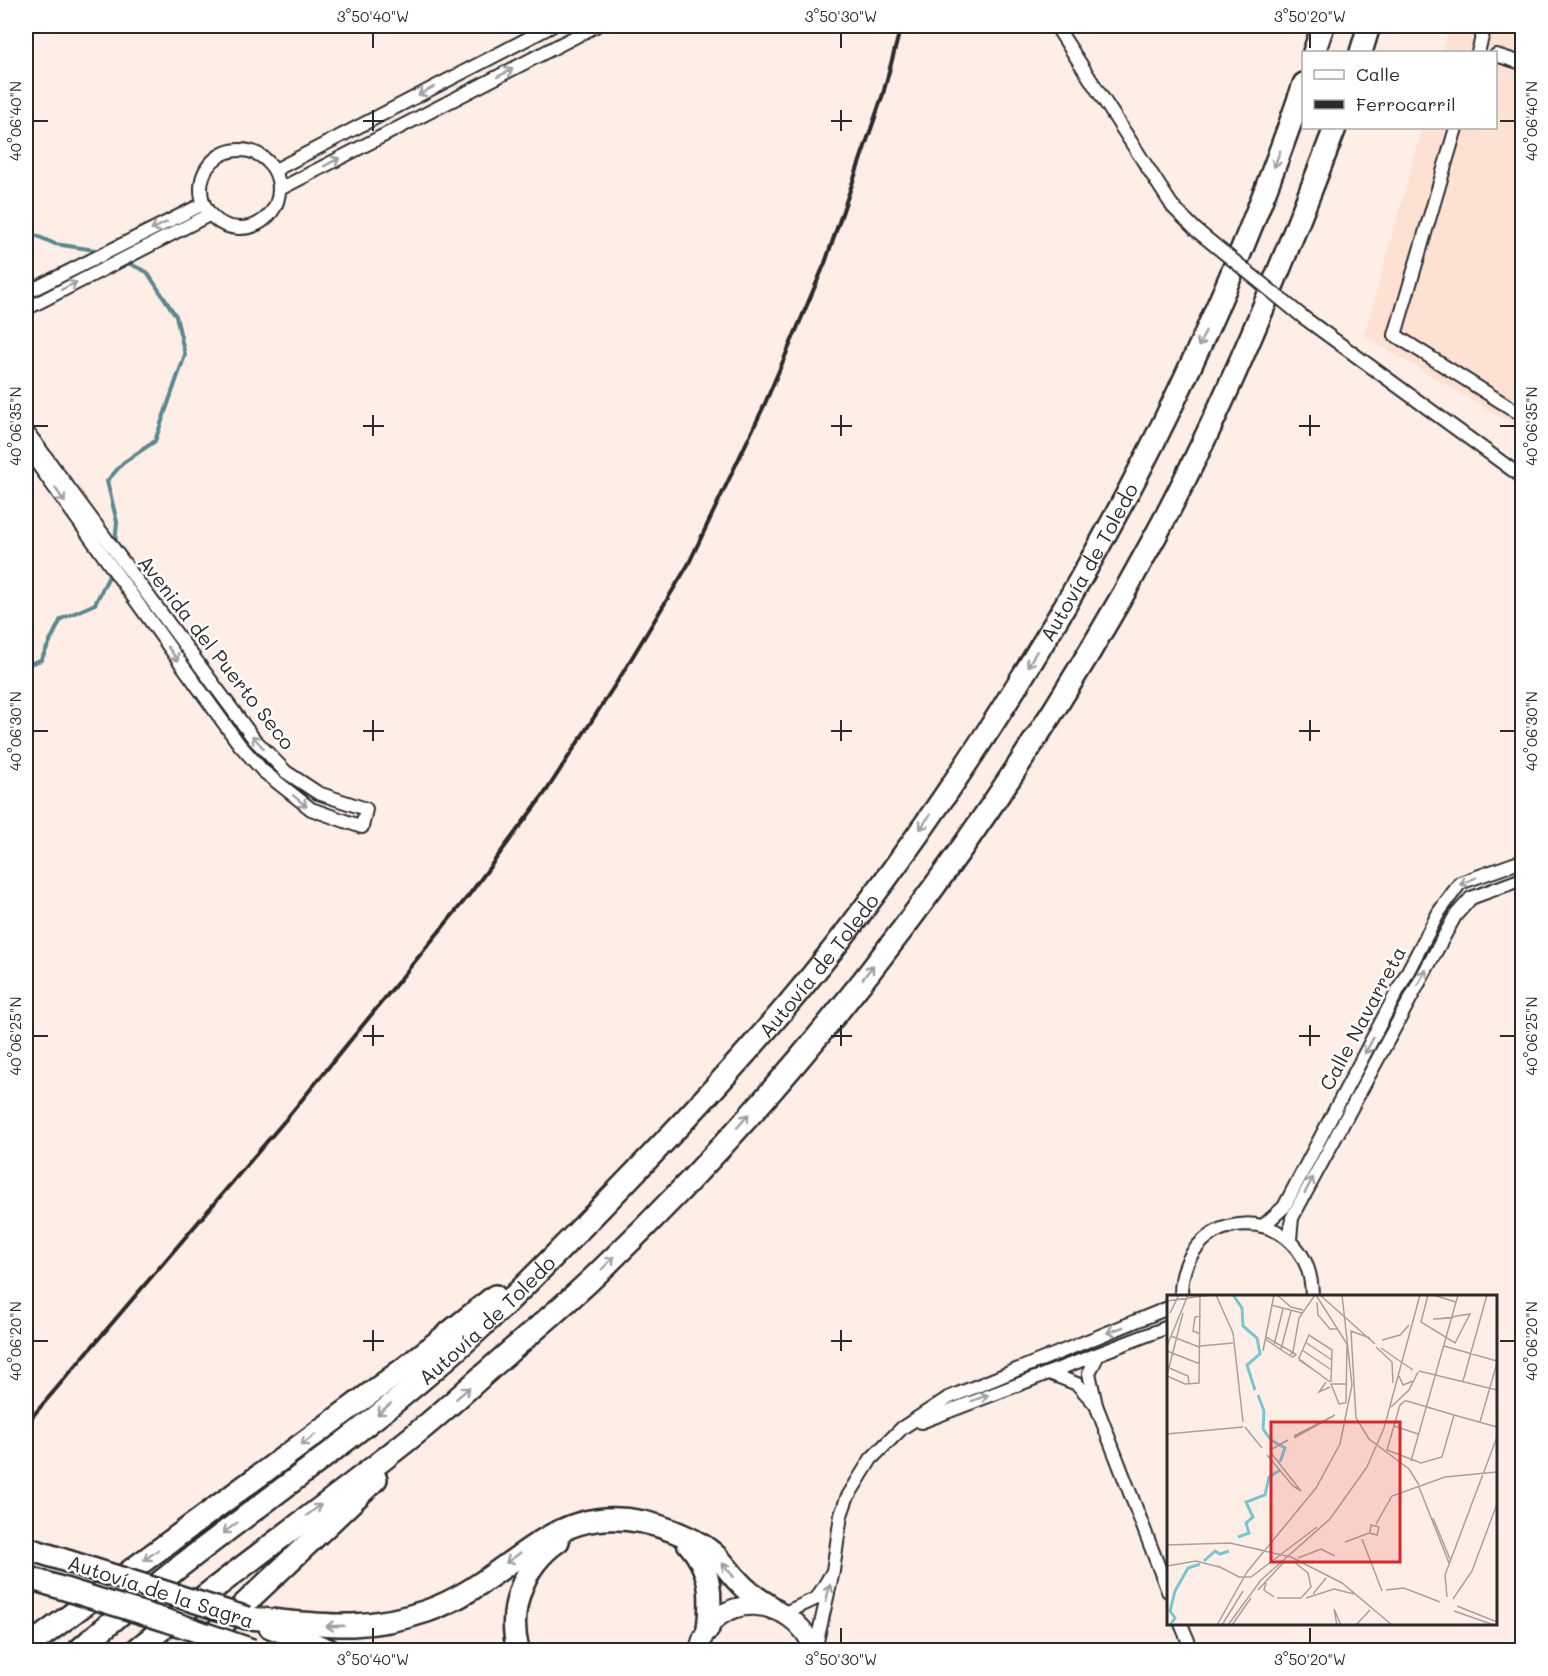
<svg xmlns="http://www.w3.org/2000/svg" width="1548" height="1676" font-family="Mali,sans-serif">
	<rect width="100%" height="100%" fill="#feeee6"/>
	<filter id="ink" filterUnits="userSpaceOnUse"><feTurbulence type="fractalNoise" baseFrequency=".0167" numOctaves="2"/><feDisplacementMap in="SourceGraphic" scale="12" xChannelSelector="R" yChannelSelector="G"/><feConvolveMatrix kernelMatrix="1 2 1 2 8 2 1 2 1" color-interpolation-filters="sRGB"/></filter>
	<g filter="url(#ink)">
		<polygon fill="#fde2d4" points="1450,26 1522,26 1522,430 1364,336 1422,128 1496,128 1496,52 1442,52"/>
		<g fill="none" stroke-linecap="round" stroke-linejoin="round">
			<g stroke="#59888f" stroke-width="4">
				<polyline points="26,231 55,244 102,251"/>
				<polyline points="115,544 117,522 107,481 123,463 155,441 185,355 176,316 147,272 126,262"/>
				<polyline points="26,665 41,660 61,619 95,604 111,572"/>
			</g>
			<defs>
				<g id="minor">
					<polyline points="1056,26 1173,207 1196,230"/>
					<polyline points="1478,52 1485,26"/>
					<polyline points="1496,55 1522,63"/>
					<polyline points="1456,128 1395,335 1522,415"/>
					<circle cx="240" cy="189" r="39"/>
					<polyline points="275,170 552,26"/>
					<polyline points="280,189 596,26"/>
					<polyline points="26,293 203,204"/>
					<polyline points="26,309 209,215"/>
					<polyline points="1303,317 1522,477"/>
					<polyline points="26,430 254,739 286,772 318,793 366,809 362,827 311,809 263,771 239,744 26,448"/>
					<polyline points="1263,1226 1284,1207 1439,912 1460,883 1522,861"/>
					<polyline points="1290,1239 1292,1218 1455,916 1471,898 1522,879"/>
					<path d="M1181 1296C1180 1202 1311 1199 1312 1296"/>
					<polyline points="1049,1373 1077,1384 1096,1405 1089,1373 1098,1355"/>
					<polyline points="1096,1405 1168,1591"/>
					<polyline points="921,1422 1168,1327"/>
					<polyline points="833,1571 841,1515 847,1498 871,1459 902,1428 948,1398 1168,1308"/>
					<polyline points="785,1613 817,1598 833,1571 815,1650"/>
					<polyline points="1181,1624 1192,1650"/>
				</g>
				<path id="primary" d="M699 1650C712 1589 793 1593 814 1650"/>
				<g id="motorway">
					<polyline points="1314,52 1323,26"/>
					<polyline points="1361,52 1369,26"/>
					<path d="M688 1543C712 1570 712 1596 708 1629"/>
					<path d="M247 1618C314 1623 360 1634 427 1611 519 1579 555 1485 673 1531 688 1537 705 1545 716 1556 724 1563 730 1573 737 1580 747 1592 760 1600 773 1608"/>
					<polyline points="270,1627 329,1650"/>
					<polyline points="26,1648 406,1367 495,1296"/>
					<path id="s1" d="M79 1650C193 1548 322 1466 438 1366 502 1311 561 1249 619 1189 701 1104 783 1016 854 922 1046 668 1201 386 1304 84"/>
					<path d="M136 1650C228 1575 325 1507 418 1432 449 1407 477 1380 507 1354 537 1328 568 1302 596 1275 817 1064 1011 804 1156 535 1226 405 1282 266 1335 128"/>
					<polyline points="196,1650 376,1479"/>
					<path d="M518 1650C507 1609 523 1565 558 1541"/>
				</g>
			</defs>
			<use href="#minor" stroke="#2b2b2b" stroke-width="16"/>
			<use href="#primary" stroke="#2b2b2b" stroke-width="22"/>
			<use href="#motorway" stroke="#2b2b2b" stroke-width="26"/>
			<use href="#minor" stroke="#fff" stroke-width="12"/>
			<use href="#primary" stroke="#fff" stroke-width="18"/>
			<use href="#motorway" stroke="#fff" stroke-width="21"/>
			<polyline stroke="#2b2b2b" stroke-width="4" points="26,1424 287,1118 469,895 547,790 622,674 688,565 763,408 825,263 883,94 901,26"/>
			<defs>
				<polyline id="minor-bridge" points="1196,230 1303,317"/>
				<g id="motorway-bridge">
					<polyline points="26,1548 247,1618"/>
					<polyline points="26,1577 168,1621 252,1650"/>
				</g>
			</defs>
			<use href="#minor-bridge" stroke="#2b2b2b" stroke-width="16" stroke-linecap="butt"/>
			<use href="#motorway-bridge" stroke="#2b2b2b" stroke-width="26" stroke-linecap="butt"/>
			<use href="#minor-bridge" stroke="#fff" stroke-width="12"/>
			<use href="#motorway-bridge" stroke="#fff" stroke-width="21"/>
		</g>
		<defs><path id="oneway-shaft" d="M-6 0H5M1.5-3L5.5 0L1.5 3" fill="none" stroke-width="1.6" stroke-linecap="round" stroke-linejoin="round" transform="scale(1.5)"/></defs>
		<g stroke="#a0a0a0">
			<use href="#oneway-shaft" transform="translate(505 73) rotate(-27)"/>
			<use href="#oneway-shaft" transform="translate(426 91) rotate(152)"/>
			<use href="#oneway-shaft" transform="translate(1277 159) rotate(111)"/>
			<use href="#oneway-shaft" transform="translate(332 162) rotate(-27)"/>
			<use href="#oneway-shaft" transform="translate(159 226) rotate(153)"/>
			<use href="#oneway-shaft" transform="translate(69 286) rotate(-26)"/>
			<use href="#oneway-shaft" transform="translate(1202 339) rotate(114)"/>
			<use href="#oneway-shaft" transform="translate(60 495) rotate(56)"/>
			<use href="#oneway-shaft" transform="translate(173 654) rotate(54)"/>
			<use href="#oneway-shaft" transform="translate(1032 659) rotate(122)"/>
			<use href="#oneway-shaft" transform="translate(258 742) rotate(-132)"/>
			<use href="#oneway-shaft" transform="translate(300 801) rotate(39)"/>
			<use href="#oneway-shaft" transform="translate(925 822) rotate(125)"/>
			<use href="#oneway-shaft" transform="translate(1468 881) rotate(157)"/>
			<use href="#oneway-shaft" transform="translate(868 972) rotate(-53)"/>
			<use href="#oneway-shaft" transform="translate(1422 977) rotate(-62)"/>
			<use href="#oneway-shaft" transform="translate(1369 1046) rotate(118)"/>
			<use href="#oneway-shaft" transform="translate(743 1121) rotate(-49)"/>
			<use href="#oneway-shaft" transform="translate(1309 1185) rotate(-62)"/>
			<use href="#oneway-shaft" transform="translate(608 1263) rotate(-46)"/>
			<use href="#oneway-shaft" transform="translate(1115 1330) rotate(159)"/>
			<use href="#oneway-shaft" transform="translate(463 1393) rotate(-41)"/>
			<use href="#oneway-shaft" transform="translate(980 1398) rotate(-20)"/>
			<use href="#oneway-shaft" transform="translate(384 1409) rotate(141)"/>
			<use href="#oneway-shaft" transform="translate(308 1440) rotate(143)"/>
			<use href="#oneway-shaft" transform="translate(314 1510) rotate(-37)"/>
			<use href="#oneway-shaft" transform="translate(230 1528) rotate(143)"/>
			<use href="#oneway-shaft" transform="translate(151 1555) rotate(144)"/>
			<use href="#oneway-shaft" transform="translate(513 1558) rotate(144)"/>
			<use href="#oneway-shaft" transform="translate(728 1570) rotate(-130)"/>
			<use href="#oneway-shaft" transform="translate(828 1593) rotate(-76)"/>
			<use href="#oneway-shaft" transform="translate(335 1626) rotate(178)"/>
		</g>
	</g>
	<path fill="none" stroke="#2b2b2b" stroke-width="2" d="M373 33V48M841 33V48M1310 33V48M373 110V131M841 110V131M33 121H48M363 121H384M831 121H852M1500 121H1515M373 415V436M841 415V436M1310 415V436M33 426H48M363 426H384M831 426H852M1299 426H1320M1500 426H1515M373 720V741M841 720V741M1310 720V741M33 731H48M363 731H384M831 731H852M1299 731H1320M1500 731H1515M373 1025V1046M841 1025V1046M1310 1025V1046M33 1036H48M363 1036H384M831 1036H852M1299 1036H1320M1500 1036H1515M373 1330V1351M841 1330V1351M33 1341H48M363 1341H384M831 1341H852M1500 1341H1515M373 1628V1643M841 1628V1643M1310 1628V1643"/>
	<g text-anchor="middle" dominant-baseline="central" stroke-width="5" stroke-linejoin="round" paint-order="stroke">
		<g font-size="20" fill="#2b2b2b" stroke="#fff">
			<text stroke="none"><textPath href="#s1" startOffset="1497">Autovía de Toledo</textPath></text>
			<text transform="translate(217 652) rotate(52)">Avenida del Puerto Seco</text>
			<text stroke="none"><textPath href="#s1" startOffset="1011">Autovía de Toledo</textPath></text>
			<text transform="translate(1362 1018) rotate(-62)">Calle Navarreta</text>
			<text stroke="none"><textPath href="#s1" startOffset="525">Autovía de Toledo</textPath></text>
			<text transform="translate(161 1591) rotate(18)">Autovía de la Sagra</text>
		</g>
	</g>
	<g transform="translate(1167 1295)">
		<rect width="330" height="330" fill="#feeee6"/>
		<path fill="none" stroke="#77c6d2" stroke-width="3" d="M66 0 75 13 76 31 90 43 93 59 80 70 88 95M91 100 97 116 96 134 104 145 118 153 113 167M71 242 82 238 79 228 86 222 79 207 98 200 102 182 113 175M37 266 48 256 53 259 62 256M3 330 8 323 3 316 8 296 21 273 33 269"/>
		<path fill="none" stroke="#aaa09b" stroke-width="1.5" d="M49 0 66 38 76 127M110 0 124 12 136 15M149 0 180 49 179 108M153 0 208 49M261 0 254 27 288 48 303 19 271 24M266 0 289 7M0 6 43 0M150 7 151 20 163 34H170M104 10 135 18M3 18 12 0M266 24 286 23M33 39 26 36 28 22 34 21M4 41 32 52M99 42 125 57M203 43 184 36 189 123 202 144 242 174 252 190M98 44 125 62 129 60 126 57 123 60M215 45 233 40 242 30M138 47 165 65M107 50 116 14M0 51 21 0M33 51 66 48M277 51 330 66M209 52 225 67 226 88M214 53 246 75M114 54 124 16M135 55 163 74M0 56 33 69M96 56 107 0M126 57 132 23 148 0M131 63 163 87M132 63 142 40 165 55 164 87M132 65 154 80M0 72 21 81 22 88M252 76 330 95M0 80 16 18M0 81 18 89 32 88 33 2M232 81 236 90 246 86M296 86 320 0M159 87 152 97 163 92M179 108 172 109 164 89H180M224 112 242 95 251 77M287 120 275 162 254 168 220 155 233 110 238 106H240L260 112 287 120 330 132M313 127 330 68M227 131 251 139M78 132 95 153M0 139 76 132M127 141 168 120 127 143M105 154 121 145M100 160 126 191 134 196 104 158M244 166 291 0M252 192 282 268M266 223 283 264M209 229 225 201 278 182 330 177M195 244 215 296M178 247 202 238 210 240 212 232 204 230 203 238M0 250 63 248 124 262 175 288 225 330M131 263 154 254 168 261M0 271 29 266 52 272M51 271 72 282H84L150 232M99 288 97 295 107 302M91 295 117 267M219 295 237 293 273 307M146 299 159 283M280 302 278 280 330 142M110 303H134L144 292 141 278 126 266M139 303 167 294 187 299M286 304 305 276 330 209M290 311 330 327M287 316 327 330M50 330 80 277 149 193 173 149 185 90 175 0M55 330 76 296M61 330 94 285 163 224 200 172 217 133 253 0M65 330 84 303M170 330 167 314 174 330M189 330 203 315"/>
		<path fill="#d62828" fill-opacity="0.15" stroke="#d62828" stroke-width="3" d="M104 127H233V267H104Z"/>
		<rect width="330" height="330" fill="none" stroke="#2b2b2b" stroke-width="3"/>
	</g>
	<rect width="1548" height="1676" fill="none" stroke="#fff" stroke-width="66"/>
	<rect x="1302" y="51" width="195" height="78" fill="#ffffff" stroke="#aaaaaa" stroke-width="1.5"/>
	<rect x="1314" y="70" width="30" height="9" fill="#ffffff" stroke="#aaaaaa" stroke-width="1.5"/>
	<text x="1356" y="81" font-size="18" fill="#2b2b2b">Calle</text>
	<rect x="1314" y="100" width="30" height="9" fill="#2b2b2b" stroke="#aaaaaa" stroke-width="1.5"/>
	<text x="1356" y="111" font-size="18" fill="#2b2b2b">Ferrocarril</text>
	<rect x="33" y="33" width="1482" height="1610" fill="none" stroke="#2b2b2b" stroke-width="2"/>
	<g font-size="15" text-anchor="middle" fill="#2b2b2b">
		<text x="373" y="22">3°50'40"W</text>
		<text x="841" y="22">3°50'30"W</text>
		<text x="1310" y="22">3°50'20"W</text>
		<text transform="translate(16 121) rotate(-90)" y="5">40°06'40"N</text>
		<text transform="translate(1532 121) rotate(-90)" y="5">40°06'40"N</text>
		<text transform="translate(16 426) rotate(-90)" y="5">40°06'35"N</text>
		<text transform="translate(1532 426) rotate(-90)" y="5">40°06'35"N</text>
		<text transform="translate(16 731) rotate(-90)" y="5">40°06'30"N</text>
		<text transform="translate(1532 731) rotate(-90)" y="5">40°06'30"N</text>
		<text transform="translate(16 1036) rotate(-90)" y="5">40°06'25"N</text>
		<text transform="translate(1532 1036) rotate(-90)" y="5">40°06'25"N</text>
		<text transform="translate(16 1341) rotate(-90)" y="5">40°06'20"N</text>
		<text transform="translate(1532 1341) rotate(-90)" y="5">40°06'20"N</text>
		<text x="373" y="1665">3°50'40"W</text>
		<text x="841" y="1665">3°50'30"W</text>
		<text x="1310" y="1665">3°50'20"W</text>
	</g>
</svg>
